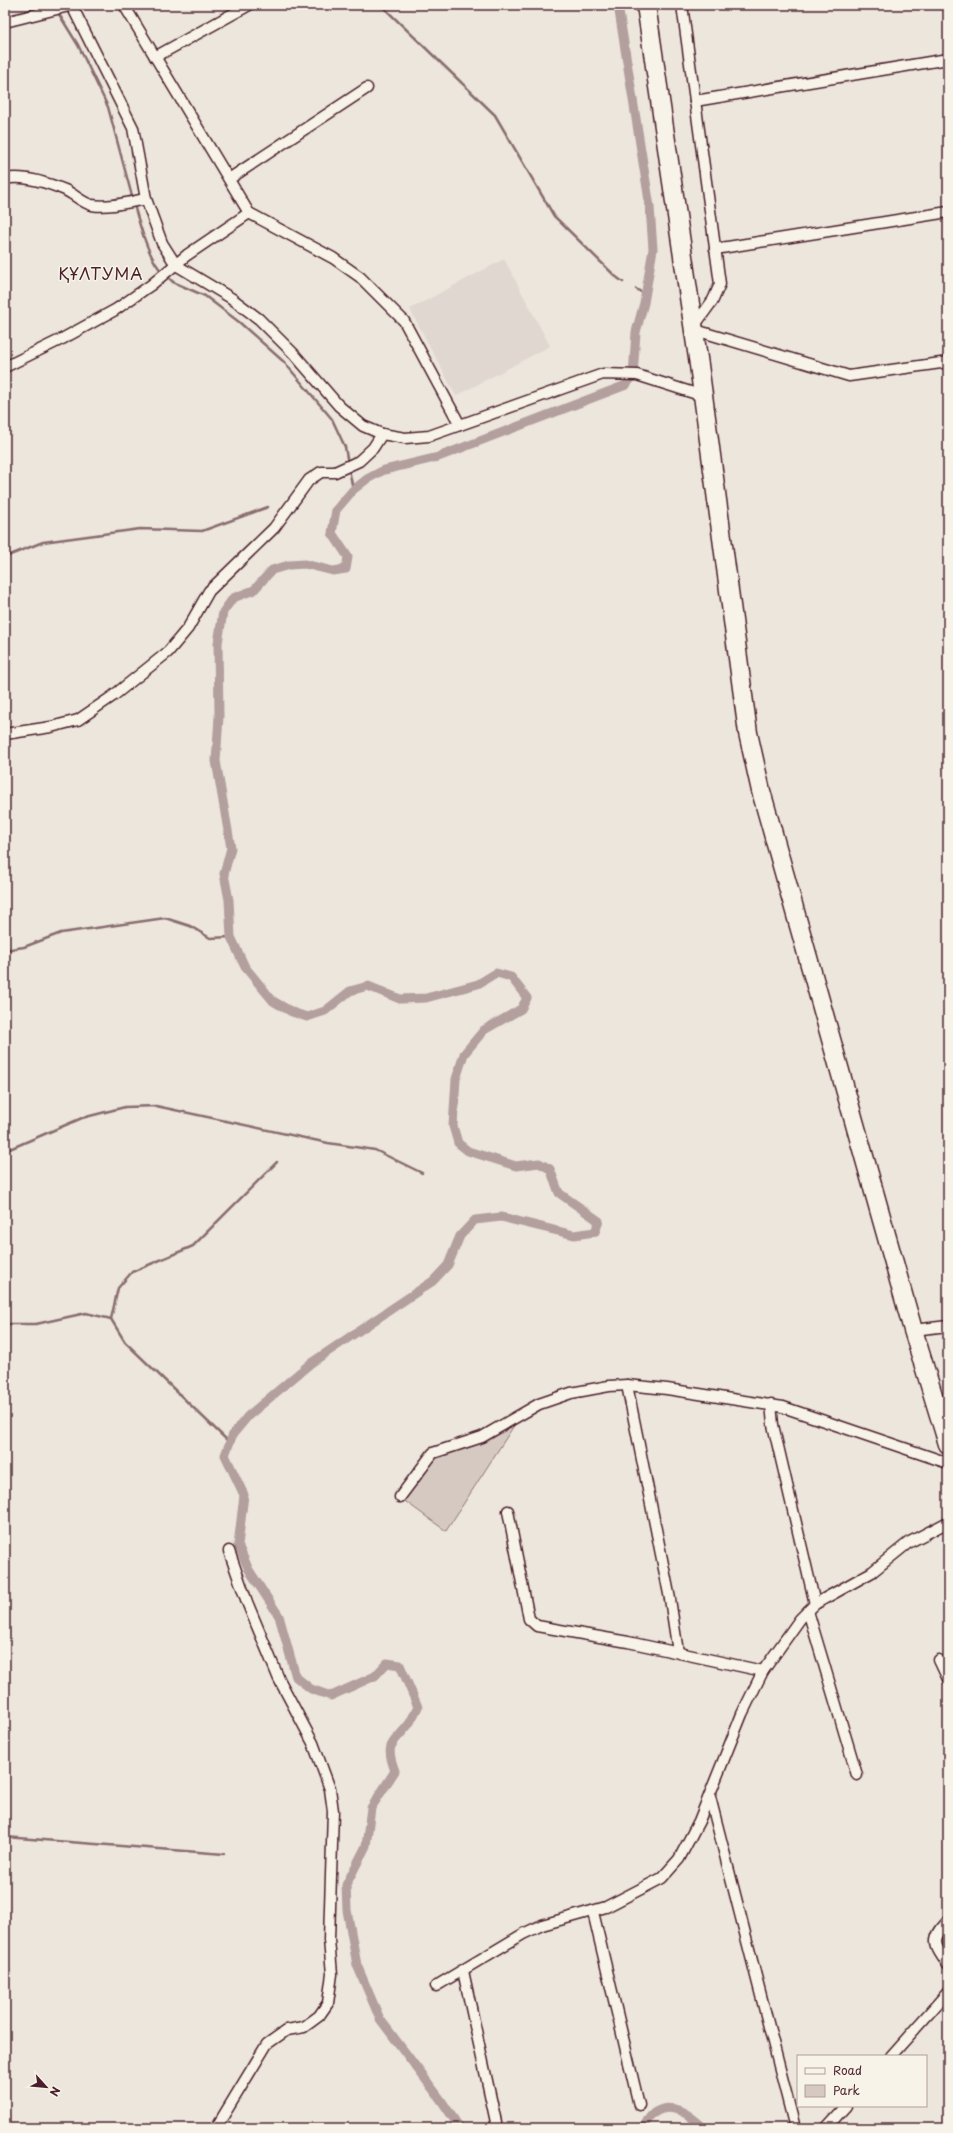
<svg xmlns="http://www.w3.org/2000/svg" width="953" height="2133" font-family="'Playpen Sans',sans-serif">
	<rect width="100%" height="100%" fill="#ece6dd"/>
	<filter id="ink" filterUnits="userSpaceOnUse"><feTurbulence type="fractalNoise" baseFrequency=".025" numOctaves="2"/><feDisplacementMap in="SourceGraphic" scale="8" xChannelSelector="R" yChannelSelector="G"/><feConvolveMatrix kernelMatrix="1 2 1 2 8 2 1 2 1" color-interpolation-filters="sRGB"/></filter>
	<g filter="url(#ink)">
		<polygon fill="#e0d7d0" points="504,259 550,346 456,396 410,309"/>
		<polygon fill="#d5c9c2" stroke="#907476" points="515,1424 446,1531 402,1499 440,1451 495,1433"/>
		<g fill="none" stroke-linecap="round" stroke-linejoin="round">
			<g stroke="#896c6f" stroke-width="2.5">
				<polyline points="381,5 495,115 554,216 615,276 623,282"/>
				<polyline points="57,11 78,45 108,107 133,200"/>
				<path d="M134 205C140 225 148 258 163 273"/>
				<polyline points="167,276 173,282 205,296 239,322 284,362 332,419 345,447 348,464"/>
				<polyline points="636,289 646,295"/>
				<polyline points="349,469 353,490"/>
				<polyline points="5,557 43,542 140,529 202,531 268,507"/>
				<polyline points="5,950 24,947 61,933 165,918 190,926 210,938 231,937"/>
				<polyline points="5,1151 82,1118 125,1107 156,1106 328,1143 375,1150 422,1173"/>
				<polyline points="5,1324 36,1324 86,1313 111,1319"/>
				<polyline points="230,1443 125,1342 111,1319 118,1288 132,1272 193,1246 277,1162"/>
				<polyline points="5,1837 224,1854"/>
			</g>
			<g stroke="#b39f9d" stroke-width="9">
				<path d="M460 2128 441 2100 380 2019 357 1965 347 1910 346 1885 366 1846 371 1808 395 1771C384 1742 393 1745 409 1724 412 1719 415 1713 418 1707L400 1665 387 1663 375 1676 331 1696 311 1689 296 1677 279 1616 249 1570 238 1545 244 1495 225 1455 233 1434 248 1416 311 1363 433 1281 448 1265 460 1236 475 1220 501 1217 574 1235 595 1232 599 1221 559 1193 550 1169 539 1163 516 1166 468 1151 458 1143 453 1126 456 1079 464 1054 484 1030 521 1009 527 998 511 977 496 973 478 984 426 998 400 999 368 986 350 991 325 1011 307 1017 292 1012 273 1001 245 967 231 937 229 900 224 874 231 848 216 761 219 717 218 643 223 612 233 598 254 590 272 570 289 565 305 564 333 571 346 569 348 557 332 533 336 510 353 490 367 479 384 470 438 457 626 385 633 376 636 332 644 303 653 249 650 207 618 5"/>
				<path d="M642 2128C645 2124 649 2117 654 2113 672 2100 691 2116 704 2128"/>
			</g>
			<defs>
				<g id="street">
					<polyline points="124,5 249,213 333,258 360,277 404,321 460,425"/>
					<polyline points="682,5 720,284 713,300 692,329 849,376 948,362"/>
					<polyline points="72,6 133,128 146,199 162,243 176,265 231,298 259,319 294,354 339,406 363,426 382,434 405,438 429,436 603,374 637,375 703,396"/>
					<polyline points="5,22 73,5"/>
					<polyline points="155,57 249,5"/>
					<polyline points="695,101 948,59"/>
					<path d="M5 179C23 175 48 183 65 190 74 194 82 203 92 205 109 208 130 202 146 199"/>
					<polyline points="229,179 367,88"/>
					<polyline points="715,249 948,212"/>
					<polyline points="5,367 62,339 115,310 151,285 187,255 249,213"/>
					<polyline points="5,734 51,727 78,720 113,696 168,652 188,628 209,591 274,528 309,480 321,472 335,472 359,461 373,448 382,434"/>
					<polyline points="913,1330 948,1326"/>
					<polyline points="627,1385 670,1599 678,1652"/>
					<polyline points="771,1404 773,1425 815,1604"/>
					<polyline points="400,1497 433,1453 482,1437 539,1404 571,1393 609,1386 627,1385 667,1389 783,1407 948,1463"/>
					<polyline points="508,1511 529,1619 537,1626 628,1642 763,1671"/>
					<polyline points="808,1611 857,1775"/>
					<polyline points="939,1660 948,1679"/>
					<polyline points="710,1797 795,2128"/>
					<polyline points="593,1912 639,2105"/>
					<path d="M948 1921C930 1940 934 1945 948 1965"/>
					<polyline points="463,1971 496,2122"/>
					<polyline points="436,1986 523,1934 542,1925 606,1907 662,1878 679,1859 699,1821 742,1714 763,1671 800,1619 815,1604 872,1572 908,1543 948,1522"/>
					<polyline points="891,2056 948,1992"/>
					<polyline points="216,2128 267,2044 287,2030 304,2027 319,2016 328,2003 332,1974 329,1940 333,1811 330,1789 313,1743 279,1679 247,1602 229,1551"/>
					<polyline points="826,2128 846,2106"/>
				</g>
				<polyline id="highway" points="646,5 699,365 748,733 761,791 913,1330 948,1444"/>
			</defs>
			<use href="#street" stroke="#4a1f2b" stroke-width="13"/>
			<use href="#highway" stroke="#4a1f2b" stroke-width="21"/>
			<use href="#street" stroke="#f7f3e8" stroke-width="10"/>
			<use href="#highway" stroke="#f7f3e8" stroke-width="18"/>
		</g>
	</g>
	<g text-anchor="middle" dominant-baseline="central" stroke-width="3" stroke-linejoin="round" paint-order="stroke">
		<g font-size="16" letter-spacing="1" fill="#4a1f2b" stroke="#f7f3e8">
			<text x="101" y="273">ҚҰЛТУМА</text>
		</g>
	</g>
	<rect width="953" height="2133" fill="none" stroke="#f7f3e8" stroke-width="20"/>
	<rect x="10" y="10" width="933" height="2113" fill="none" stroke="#4a1f2b" stroke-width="1.5" filter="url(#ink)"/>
	<rect x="797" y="2055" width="130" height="52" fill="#f7f3e8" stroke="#b29e9c"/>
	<rect x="805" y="2068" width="20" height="6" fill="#f7f3e8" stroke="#b29e9c"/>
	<text x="833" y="2075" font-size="12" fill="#4a1f2b">Road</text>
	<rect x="805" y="2085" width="20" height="12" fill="#d5c9c2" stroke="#b29e9c"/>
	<text x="833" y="2095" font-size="12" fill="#4a1f2b">Park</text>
	<g transform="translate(46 2087) rotate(117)" stroke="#f7f3e8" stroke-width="3" paint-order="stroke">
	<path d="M0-3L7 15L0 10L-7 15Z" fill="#4a1f2b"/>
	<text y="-6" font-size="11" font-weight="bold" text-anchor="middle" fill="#4a1f2b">N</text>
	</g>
</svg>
